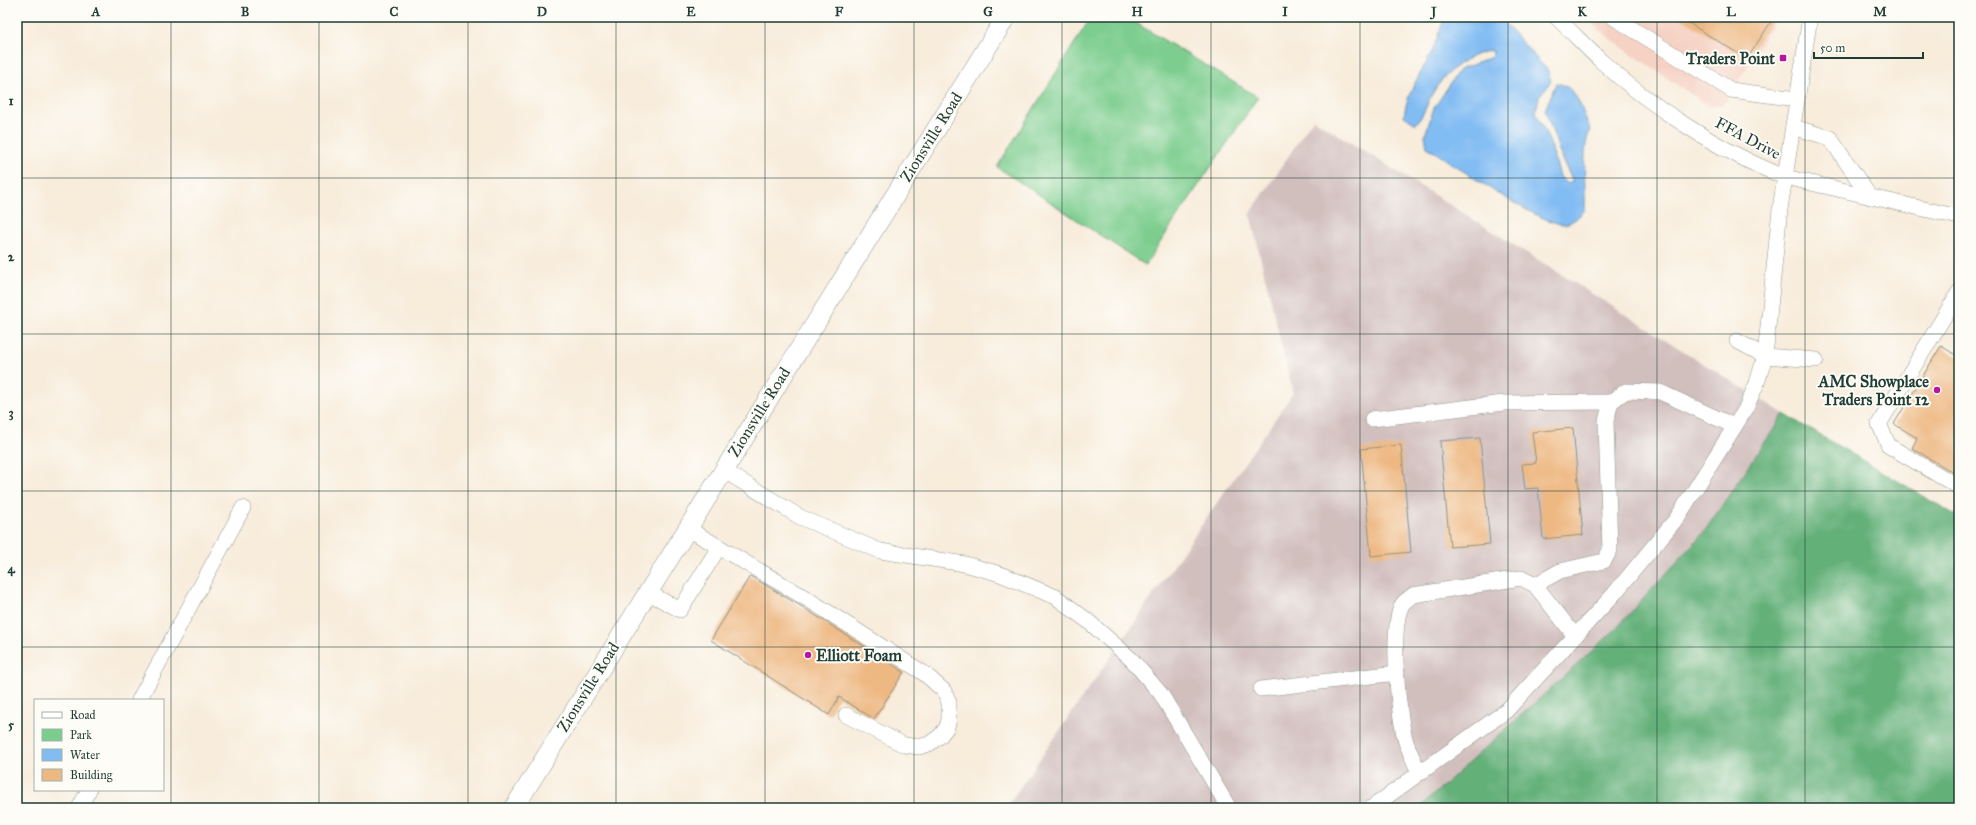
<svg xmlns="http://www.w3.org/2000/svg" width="1976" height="825" font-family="'IM FELL Great Primer',serif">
	<rect width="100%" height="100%" fill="#fdfcf7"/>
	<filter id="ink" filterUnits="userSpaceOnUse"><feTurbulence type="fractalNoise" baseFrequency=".025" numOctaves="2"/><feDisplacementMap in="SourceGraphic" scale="8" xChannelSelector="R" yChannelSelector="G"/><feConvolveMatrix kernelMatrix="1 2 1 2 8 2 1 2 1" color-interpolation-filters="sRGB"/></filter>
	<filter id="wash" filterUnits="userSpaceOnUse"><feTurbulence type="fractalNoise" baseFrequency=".012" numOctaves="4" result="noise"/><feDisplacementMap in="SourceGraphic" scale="16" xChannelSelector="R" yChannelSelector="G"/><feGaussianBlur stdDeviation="0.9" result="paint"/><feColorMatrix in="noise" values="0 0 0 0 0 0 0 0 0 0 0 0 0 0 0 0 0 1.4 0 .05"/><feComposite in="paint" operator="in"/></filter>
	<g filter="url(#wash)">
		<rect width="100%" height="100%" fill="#f8ecdb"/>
		<polygon fill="#f6d2c4" points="1584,17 1777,17 1725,103 1710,107 1620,46"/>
		<polygon fill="#d1bfbe" points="1313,119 1784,414 1704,532 1615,630 1419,808 1006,808 1293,393 1250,214"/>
		<polygon fill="#7bcd8e" stroke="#4d8561" points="1091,17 1126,17 1258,97 1145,265 997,167"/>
		<polygon fill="#64b079" stroke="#427656" points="1784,414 1959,517 1959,808 1419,808 1615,630 1704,532"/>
		<path fill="#81bcf3" stroke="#507c94" d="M1446 17H1499L1548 71 1551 81 1539 97 1536 112 1550 143 1560 176 1568 184 1573 181 1563 162 1545 110 1556 83C1579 86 1581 113 1591 130 1581 143 1586 191 1585 210 1580 215 1573 223 1565 224 1541 226 1452 163 1427 147L1425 135 1434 108 1459 70 1492 57 1491 50C1465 57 1449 68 1434 91 1427 102 1425 114 1416 124L1404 116C1407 91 1420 76 1431 54 1437 42 1439 28 1446 17Z"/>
		<g id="blocks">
			<g fill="#eeb882">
				<polygon points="1679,17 1774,17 1747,59"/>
				<polygon points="1941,346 1959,357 1959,476 1912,448 1917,438 1894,424"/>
				<polygon points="1573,428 1583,535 1543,539 1538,488 1525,489 1522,464 1536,463 1532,432"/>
				<polygon points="1480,438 1490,544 1450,547 1440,441"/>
				<polygon points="1401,445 1411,552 1371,556 1361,449"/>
				<polygon points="750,576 804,608 904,672 874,719 839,697 829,715 711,640"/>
			</g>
		</g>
	</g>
	<g filter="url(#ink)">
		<use href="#blocks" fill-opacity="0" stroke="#8c9488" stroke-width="1"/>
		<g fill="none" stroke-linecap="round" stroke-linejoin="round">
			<defs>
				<g id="minor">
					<path d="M1556 17C1571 31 1585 46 1600 60 1648 105 1723 153 1785 177L1959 217"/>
					<polyline points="1613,17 1731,90 1797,99"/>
					<polyline points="1793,127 1830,138 1870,197"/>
					<polyline points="1959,292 1879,424 1889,446 1959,487"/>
					<polyline points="1737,341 1765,356 1816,360"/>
					<polyline points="1372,419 1504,403 1611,402"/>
					<polyline points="723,470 800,517 880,551 965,564 1000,574 1056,597 1088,621 1132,660 1161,694 1229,808"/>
					<polyline points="719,547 809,600 925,674 944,691 949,702 949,719 947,727 940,736 929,744 919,747 904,745 846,715"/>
					<polyline points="1535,585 1560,571 1604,561 1610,550 1606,421 1611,402 1626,391 1660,392 1734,426"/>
					<polyline points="647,592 680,610 719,547 687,528"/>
					<polyline points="1261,689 1397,673"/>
					<polyline points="139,700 243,508"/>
					<path d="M1419 773C1415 763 1410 753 1406 742 1398 718 1390 627 1402 605 1404 601 1410 598 1413 595L1521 578 1535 585 1575 636"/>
					<polyline points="79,808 89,790"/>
					<polyline points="1371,808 1506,711 1614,594 1677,518 1745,410 1757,383 1765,356 1780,209 1810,17"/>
				</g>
				<polyline id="major" points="514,808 1006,17"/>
			</defs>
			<use href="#minor" stroke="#8c9488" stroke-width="16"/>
			<use href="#major" stroke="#8c9488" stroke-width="20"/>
			<use href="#minor" stroke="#fff" stroke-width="15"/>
			<use href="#major" stroke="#fff" stroke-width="19"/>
		</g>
	</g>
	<path fill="none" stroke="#1f3d34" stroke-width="1" stroke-opacity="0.55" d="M171 17V808M319 17V808M468 17V808M616 17V808M765 17V808M914 17V808M1062 17V808M1211 17V808M1360 17V808M1508 17V808M1657 17V808M1805 17V808M17 178H1959M17 334H1959M17 491H1959M17 647H1959"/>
	<g fill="#b5179e" stroke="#fdfcf7" stroke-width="1.5">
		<rect x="1779" y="54" width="8" height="8" rx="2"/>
		<circle cx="1937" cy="390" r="4"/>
		<circle cx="808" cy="655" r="4"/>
	</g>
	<g text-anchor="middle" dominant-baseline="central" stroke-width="4" stroke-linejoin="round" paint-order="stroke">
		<g font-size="16" font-weight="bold" fill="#1f3d34" stroke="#fdfcf7" text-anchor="end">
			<text x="1775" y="58">Traders Point</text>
			<text x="1929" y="381">AMC Showplace<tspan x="1929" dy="18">Traders Point 12</tspan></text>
			<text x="816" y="655" text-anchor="start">Elliott Foam</text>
		</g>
		<g font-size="16" fill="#1f3d34" stroke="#fdfcf7">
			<text transform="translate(931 137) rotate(-58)">Zionsville Road</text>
			<text transform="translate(1748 138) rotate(28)">FFA Drive</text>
			<text transform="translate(759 412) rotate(-58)">Zionsville Road</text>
			<text transform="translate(588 687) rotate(-58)">Zionsville Road</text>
		</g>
	</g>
	<rect width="1976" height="825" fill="none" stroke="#fdfcf7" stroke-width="44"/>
	<rect x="34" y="699" width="130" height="92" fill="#fdfcf7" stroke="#a4b0a9"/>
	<rect x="42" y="712" width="20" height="6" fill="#ffffff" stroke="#a4b0a9"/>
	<text x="70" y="719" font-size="12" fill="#1f3d34">Road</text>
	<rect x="42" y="729" width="20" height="12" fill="#7bcd8e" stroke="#a4b0a9"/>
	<text x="70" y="739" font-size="12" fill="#1f3d34">Park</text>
	<rect x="42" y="749" width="20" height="12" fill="#81bcf3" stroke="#a4b0a9"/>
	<text x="70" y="759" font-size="12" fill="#1f3d34">Water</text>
	<rect x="42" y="769" width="20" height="12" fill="#eeb882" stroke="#a4b0a9"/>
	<text x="70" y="779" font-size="12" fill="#1f3d34">Building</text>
	<path d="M1814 52v6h109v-6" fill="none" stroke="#1f3d34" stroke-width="2"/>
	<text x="1820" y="52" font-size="12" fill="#1f3d34" stroke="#fdfcf7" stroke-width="3" paint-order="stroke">50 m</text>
	<rect x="22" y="22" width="1932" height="781" fill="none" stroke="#1f3d34" stroke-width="1.5"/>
	<g font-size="13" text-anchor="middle" font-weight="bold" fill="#1f3d34">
		<text x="96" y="16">A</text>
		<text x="245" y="16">B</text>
		<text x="394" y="16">C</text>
		<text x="542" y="16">D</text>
		<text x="691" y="16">E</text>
		<text x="839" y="16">F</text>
		<text x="988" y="16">G</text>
		<text x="1137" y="16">H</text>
		<text x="1285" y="16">I</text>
		<text x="1434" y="16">J</text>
		<text x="1582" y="16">K</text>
		<text x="1731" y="16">L</text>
		<text x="1880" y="16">M</text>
		<text x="11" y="105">1</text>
		<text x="11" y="261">2</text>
		<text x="11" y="417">3</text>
		<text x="11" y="573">4</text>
		<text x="11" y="729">5</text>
	</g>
</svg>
